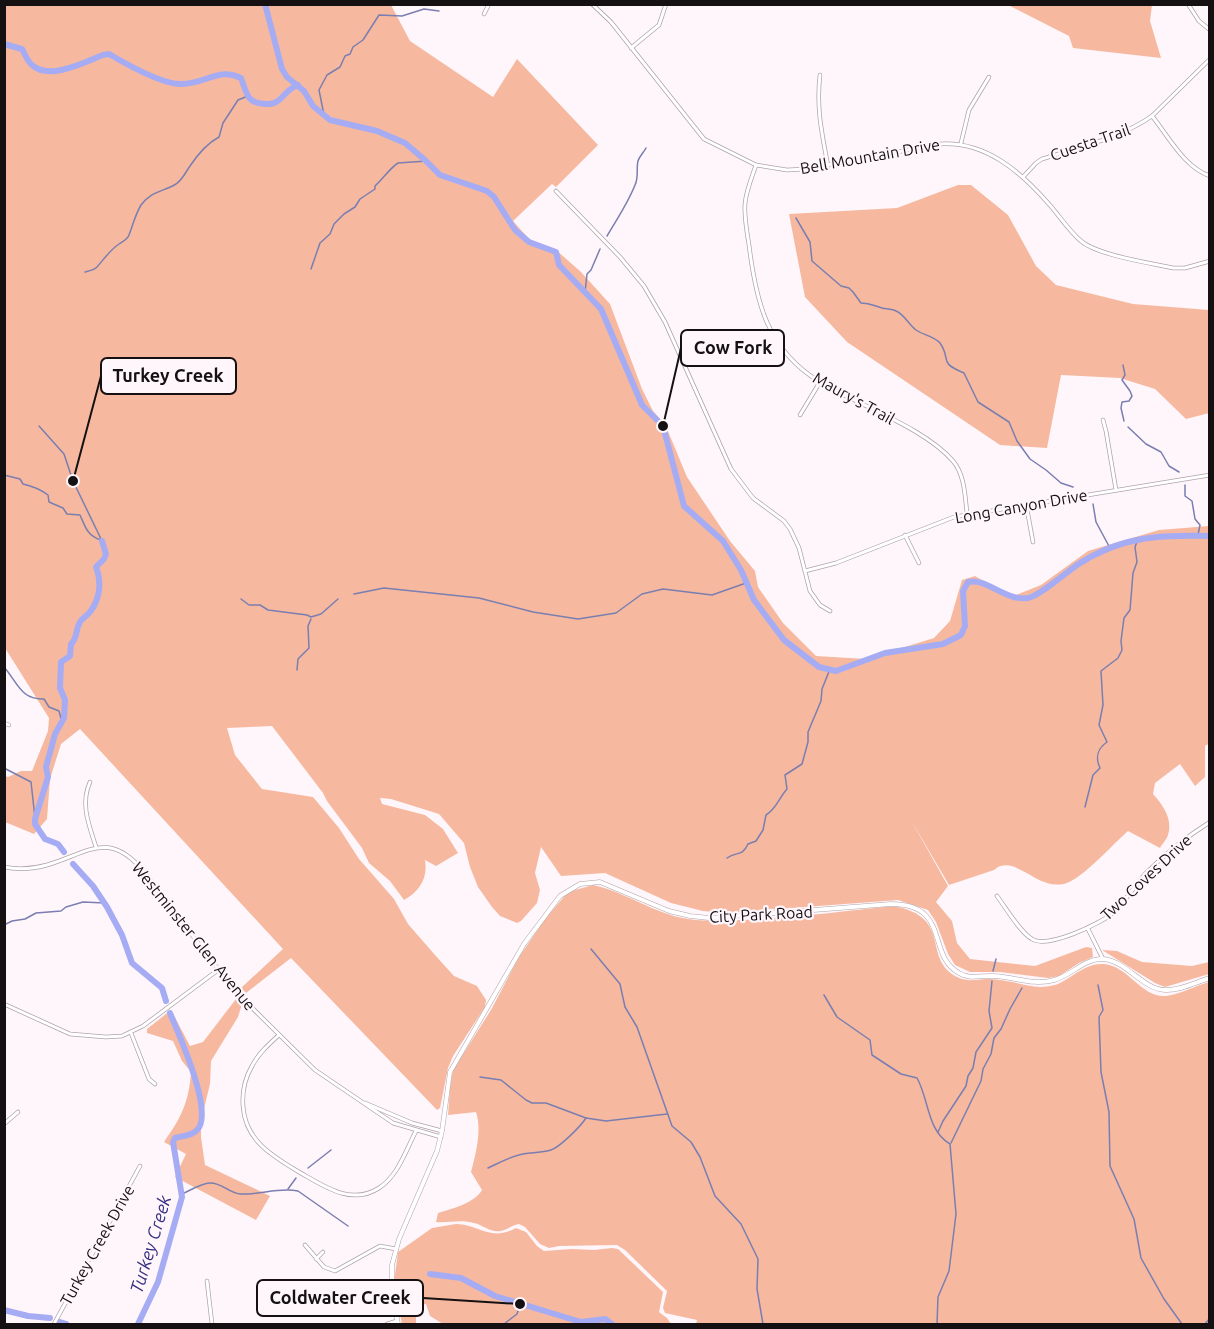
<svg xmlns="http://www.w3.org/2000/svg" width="1214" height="1329" font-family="Ubuntu,sans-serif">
	<rect width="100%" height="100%" fill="#fff6fb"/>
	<g fill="#f6b9a0">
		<path d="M5 4 391 5 410 41 493 97 517 59 598 145 556 187 552 184 513 221 531 241 556 250 581 272 610 304 642 389 653 411 665 424 687 477 730 541 755 571 758 587 783 623 816 656 866 659 934 638 950 621 962 580 975 576 1011 597 1041 585 1088 551 1159 530 1209 526 1210 743 1205 746V777L1195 786 1180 764 1155 783 1153 794C1163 805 1173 819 1168 835 1167 839 1162 844 1160 848L1128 831C1114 843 1084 877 1067 883 1038 893 1015 852 994 870L949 885 911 820 948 886 936 902 952 921 957 943 970 959 1035 966 1086 947 1092 948 1093 957 1079 963 1059 976 1048 978 1000 972H970L955 965 948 954 936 922 928 910 898 900 725 913 703 911 671 903 605 873 561 876 541 847 535 873 540 890 537 903 521 921 517 923 500 916 492 907 478 887 470 867 464 843 439 814 391 799 380 798 382 804 425 815 443 829 458 853 436 866 425 860C428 878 420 891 404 900L390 881 369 863 362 848 327 801 323 793 272 726 227 728 235 755 262 789 313 797 339 828 359 859 394 899 408 924 435 955 454 976 477 986 486 1000 485 1007 453 1056 448 1068 440 1108 437 1110 291 958 246 993 241 988 283 949 80 729 61 744 50 779 47 819 34 834 5 822V776L8 777 21 771H32L48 731 49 718 5 648Z"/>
		<polygon points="1008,5 1152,5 1150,21 1161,58 1073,48 1069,36"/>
		<polygon points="958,185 971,185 1008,215 1036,266 1056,285 1133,304 1209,310 1209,413 1186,419 1155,389 1120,378 1061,375 1047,448 1000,445 847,342 805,297 789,214 897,208"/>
		<path d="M593 885C626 892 654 914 688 919 706 922 725 920 743 920 794 918 844 911 894 906 953 918 922 956 955 976 965 982 976 980 986 979 1004 978 1022 986 1040 987 1045 987 1053 986 1058 984 1073 977 1086 963 1103 964 1128 965 1141 998 1166 996 1181 994 1195 986 1209 982V1324H696L697 1320 665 1313 663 1308 667 1291 625 1250 617 1245 559 1246 549 1248 540 1244 525 1227 519 1224C512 1225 507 1230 501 1231 491 1233 483 1225 474 1223 461 1219 449 1223 436 1222L438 1213C451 1209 475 1203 482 1190L471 1172C476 1153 482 1130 476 1112L448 1115 450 1088 453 1070 491 1010 519 957 545 919 568 892Z"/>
		<polygon points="1102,950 1117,951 1142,962 1192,966 1209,962 1209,974 1165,987 1155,983"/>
		<path d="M236 999 242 1004 238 1017 211 1061 210 1084 201 1121V1137L205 1165 270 1196 256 1220 175 1177 186 1154 164 1142C181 1118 189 1102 191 1072L182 1061 173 1041 147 1033V1029L171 1010 190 1046 203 1042Z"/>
		<path d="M456 1224C481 1225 490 1242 516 1228L526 1232 537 1246 544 1251 572 1249 594 1250 612 1248 618 1249 663 1292 659 1312 667 1318 671 1324H443L430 1316 426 1304 416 1306V1324H402L394 1282 398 1252 432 1228Z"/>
	</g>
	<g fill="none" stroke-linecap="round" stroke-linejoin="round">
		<g stroke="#7a7eb0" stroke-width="1.5">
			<polyline points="324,115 319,90 327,75 340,67 345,56 350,54 353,47 363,40 379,15 402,16 424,9 439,11"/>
			<path d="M796 218 810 242 812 261 841 286 849 288 853 292 861 303C871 303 874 306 882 308 886 309 892 309 896 311 904 314 909 325 916 330 923 335 934 336 940 343 952 360 937 362 964 373L978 402 1009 422 1017 441 1030 459 1046 470 1061 483 1073 487"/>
			<path d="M607 236C617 219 628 203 635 185 639 177 636 169 638 161 639 157 644 152 646 148"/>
			<path d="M311 269 320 243 330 234 334 224 344 214 355 207 360 199 375 189V186C383 179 390 168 398 163L427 161"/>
			<path d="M85 272C89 271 94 270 97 267 104 259 110 250 119 244 123 241 127 240 129 235 133 225 135 215 141 205 151 191 163 192 176 184 183 179 185 173 190 166 198 154 206 144 219 137L223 123 238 100 248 96"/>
			<polyline points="585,292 587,274 591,270 600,249"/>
			<polyline points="1123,365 1125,375 1122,380 1130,391 1132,396 1129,401 1122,402 1121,408 1124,421"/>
			<polyline points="39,426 64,454 73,481 102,541"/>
			<polyline points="1128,427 1146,444 1161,452 1169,466 1179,472"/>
			<path d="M4 475 20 479 23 484C32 486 40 489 48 495L49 502 63 508 67 514 80 515C85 526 87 536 101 540"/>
			<polyline points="1185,485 1185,496 1192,501 1195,519 1200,525 1198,535"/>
			<polyline points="1093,504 1096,522 1110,548"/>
			<polyline points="354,594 384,588 479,598 533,612 578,619 616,613 642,594 663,589 712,595 746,583"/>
			<polyline points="241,599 249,605 260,605 268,610 307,615 311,617 321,614 338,599"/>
			<path d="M4 667C18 683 21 700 44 699L49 707 59 711 62 722"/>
			<polyline points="297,670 298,659 309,648 308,626 311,619"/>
			<polyline points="4,768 31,782 35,818"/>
			<path d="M1085 807 1093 775 1100 768C1095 757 1097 749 1107 742L1099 725 1103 705 1101 671 1118 658 1122 650 1121 641 1124 618 1130 610 1133 573 1137 562 1135 547 1138 539"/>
			<path d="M727 858C737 851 742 857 748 844L756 841 763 830 766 815C776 809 779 798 787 789L785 775 802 764 808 742V732L821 701 822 689 830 669"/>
			<polyline points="4,925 12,921 25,919 36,913 61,911 66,907 83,902 105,903"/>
			<polyline points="591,949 620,984 625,1007 637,1027 672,1126 691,1142 700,1157 715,1196 741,1224 758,1259 757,1289 763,1324"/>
			<polyline points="993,971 996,959"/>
			<polyline points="1098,985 1103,1010 1099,1017 1101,1072 1109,1112 1110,1166 1134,1219 1141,1258 1164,1299 1182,1324"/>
			<path d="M824 995 837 1017 870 1040 872 1055 901 1074 917 1078C929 1099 927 1131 950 1144L956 1214 949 1271 938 1297 937 1324"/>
			<polyline points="480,1077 501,1080 526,1100 532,1103 546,1103 586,1118"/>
			<polyline points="938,1132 943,1121 966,1086 968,1076 973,1068 976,1052 992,1028 989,1011 992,981"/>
			<polyline points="951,1143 981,1081 983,1069 991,1054 994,1038 1001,1029 1010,1009 1022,988"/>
			<polyline points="308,1168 331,1150"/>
			<path d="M488 1168C499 1163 511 1156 523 1154 530 1153 545 1152 551 1150 560 1147 581 1126 586 1118L606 1121 667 1114"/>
			<polyline points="288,1189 296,1178"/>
			<path d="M182 1194C191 1190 200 1184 209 1183 222 1182 228 1193 240 1194 260 1195 279 1187 298 1191L348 1226"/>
			<polyline points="504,1324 517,1314 520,1304"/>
			<polyline points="575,1324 581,1322"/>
			<polyline points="1205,1324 1210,1318"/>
		</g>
		<g stroke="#a6acf3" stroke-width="6">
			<path d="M265 4 282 69 287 77 304 91 313 106 330 120 377 131 405 143 425 160 440 175 487 191 494 197 515 230 529 242 556 252 559 265 601 309 642 405 663 426 684 506 723 541 741 570 754 600 784 640 819 667 836 671 885 653 943 644 961 635 965 626 963 591 968 582C988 578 1004 601 1028 598 1038 597 1067 572 1077 565 1121 536 1159 535 1210 536"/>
			<path d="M4 44 22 49C25 54 27 61 32 65 49 81 85 62 103 55L109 54C126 64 163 85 182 84 206 84 217 67 241 78 247 93 246 103 265 104 270 104 275 104 279 100 286 94 289 88 298 85"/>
			<path d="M64 852 58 844 45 839 35 824V819L48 777 46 767 55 734 64 718 65 700 60 688 61 662 70 656 71 644C78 638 75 630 80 622 82 618 87 616 90 612 100 599 102 582 96 567L104 559 106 554 102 541"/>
			<polyline points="73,864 93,886 107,907 122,935 132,963 162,988 166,1001"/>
			<polyline points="430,1274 461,1278 495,1296 581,1322 605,1319 612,1324"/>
			<polyline points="4,1310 28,1316 50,1318"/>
			<polyline points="59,1322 66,1324"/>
			<path d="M138 1324 158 1282 182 1197 173 1142 175 1138C182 1136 192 1136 197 1130 215 1113 178 1033 170 1013"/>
		</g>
		<defs>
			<g id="minor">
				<path d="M592 4 611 22 704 139 756 165 787 170 805 169 940 144C985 141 1020 171 1048 203 1059 215 1068 230 1081 241 1097 255 1150 263 1173 268H1185L1210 261"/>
				<polyline points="1188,4 1199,21 1210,30"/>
				<polyline points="484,14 489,4"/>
				<polyline points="631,48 659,25 666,4"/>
				<path d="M820 75C816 108 822 134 828 166"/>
				<path d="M1152 116C1169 137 1184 167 1210 176"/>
				<polyline points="961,143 969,110 989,77"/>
				<path d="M756 165C752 177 746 191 745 204 744 217 747 232 749 245 756 302 767 350 820 382 858 405 925 428 953 461 965 475 965 497 967 513"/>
				<path d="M1023 177 1036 163 1042 159C1079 147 1119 139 1152 116L1210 59"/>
				<polyline points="556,191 620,257 644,286 665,322 731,469 753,498 784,521 790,529 799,548 810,591 820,605 830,611"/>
				<polyline points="800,415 820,382"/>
				<polyline points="1103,420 1106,431 1116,490"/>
				<polyline points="1026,504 1033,542"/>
				<polyline points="905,535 919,563"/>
				<polyline points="805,571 836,563 954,517 1210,475"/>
				<polyline points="4,723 9,725"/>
				<path d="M90 782C80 804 89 825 96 847"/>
				<path d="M4 867C19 870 33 869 47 865 88 853 109 829 144 872L234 990 315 1070 393 1123 441 1137"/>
				<path d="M997 896C1006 908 1020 932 1032 939 1047 949 1100 924 1113 913 1125 902 1134 886 1145 874 1165 854 1186 837 1210 822"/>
				<polyline points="1088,929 1103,959"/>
				<polyline points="4,1004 70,1034 106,1037 122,1036 143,1026 218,970"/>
				<polyline points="131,1033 149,1079 155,1084"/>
				<path d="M279 1035C269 1044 258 1054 252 1066 245 1078 242 1092 243 1106 245 1140 272 1156 299 1172 324 1186 351 1206 379 1188 398 1176 406 1150 416 1131"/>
				<polyline points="365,1103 412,1123 442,1131"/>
				<polyline points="4,1124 18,1112"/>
				<polyline points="305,1245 324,1267 335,1271 380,1246 396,1249"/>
				<polyline points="316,1259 323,1252"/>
				<polyline points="207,1281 212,1324"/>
				<polyline points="54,1324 140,1166"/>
				<polyline points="387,1324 397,1321"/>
			</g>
			<path id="tertiary" d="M398 1324 392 1289V1265L399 1239 437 1151 442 1131 450 1072 524 944 560 896 580 884 600 882 669 911 690 916 709 918 891 904C951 904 926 955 959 973 970 980 983 975 995 976 1014 977 1035 986 1054 980 1070 976 1083 960 1100 959 1125 958 1141 989 1165 990 1180 991 1196 982 1210 978"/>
		</defs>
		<use href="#minor" stroke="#aea4aa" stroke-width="4.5"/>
		<use href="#tertiary" stroke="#aea4aa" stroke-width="5"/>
		<use href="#minor" stroke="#fff" stroke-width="3"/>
		<use href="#tertiary" stroke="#fff" stroke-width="4"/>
	</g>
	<g text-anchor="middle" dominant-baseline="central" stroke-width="4.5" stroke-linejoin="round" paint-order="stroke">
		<g font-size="16" fill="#151113" stroke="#fff6fb">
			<text transform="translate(1090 142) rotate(-19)">Cuesta Trail</text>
			<text transform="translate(870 156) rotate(-10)">Bell Mountain Drive</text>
			<text transform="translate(854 398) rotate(29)">Maury's Trail</text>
			<text transform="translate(1021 506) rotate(-10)">Long Canyon Drive</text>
			<text transform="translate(1146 877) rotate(-43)">Two Coves Drive</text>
			<text transform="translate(761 914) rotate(-3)">City Park Road</text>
			<text transform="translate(194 936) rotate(51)">Westminster Glen Avenue</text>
			<text transform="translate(97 1245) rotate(-61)">Turkey Creek Drive</text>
		</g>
		<g font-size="18" font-style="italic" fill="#353082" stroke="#fff6fb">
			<text transform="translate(150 1244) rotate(-73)">Turkey Creek</text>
		</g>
	</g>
	<path fill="none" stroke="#151113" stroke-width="2" d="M663 426L681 348M73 481L101 376M520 1304L423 1298"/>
	<g fill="#151113" stroke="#fff6fb" stroke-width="2">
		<circle cx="663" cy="426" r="6"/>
		<circle cx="73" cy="481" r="6"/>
		<circle cx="520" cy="1304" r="6"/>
	</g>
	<g fill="#fff6fb" stroke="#151113" stroke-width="2">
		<rect x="681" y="330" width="103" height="36" rx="6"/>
		<rect x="101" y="358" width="135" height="36" rx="6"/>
		<rect x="257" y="1280" width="166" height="36" rx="6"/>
	</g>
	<g font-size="18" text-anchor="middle" font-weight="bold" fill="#151113">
		<text x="733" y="354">Cow Fork</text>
		<text x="168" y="382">Turkey Creek</text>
		<text x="340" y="1304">Coldwater Creek</text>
	</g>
	<rect width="1214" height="1329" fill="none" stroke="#151113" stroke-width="12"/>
</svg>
